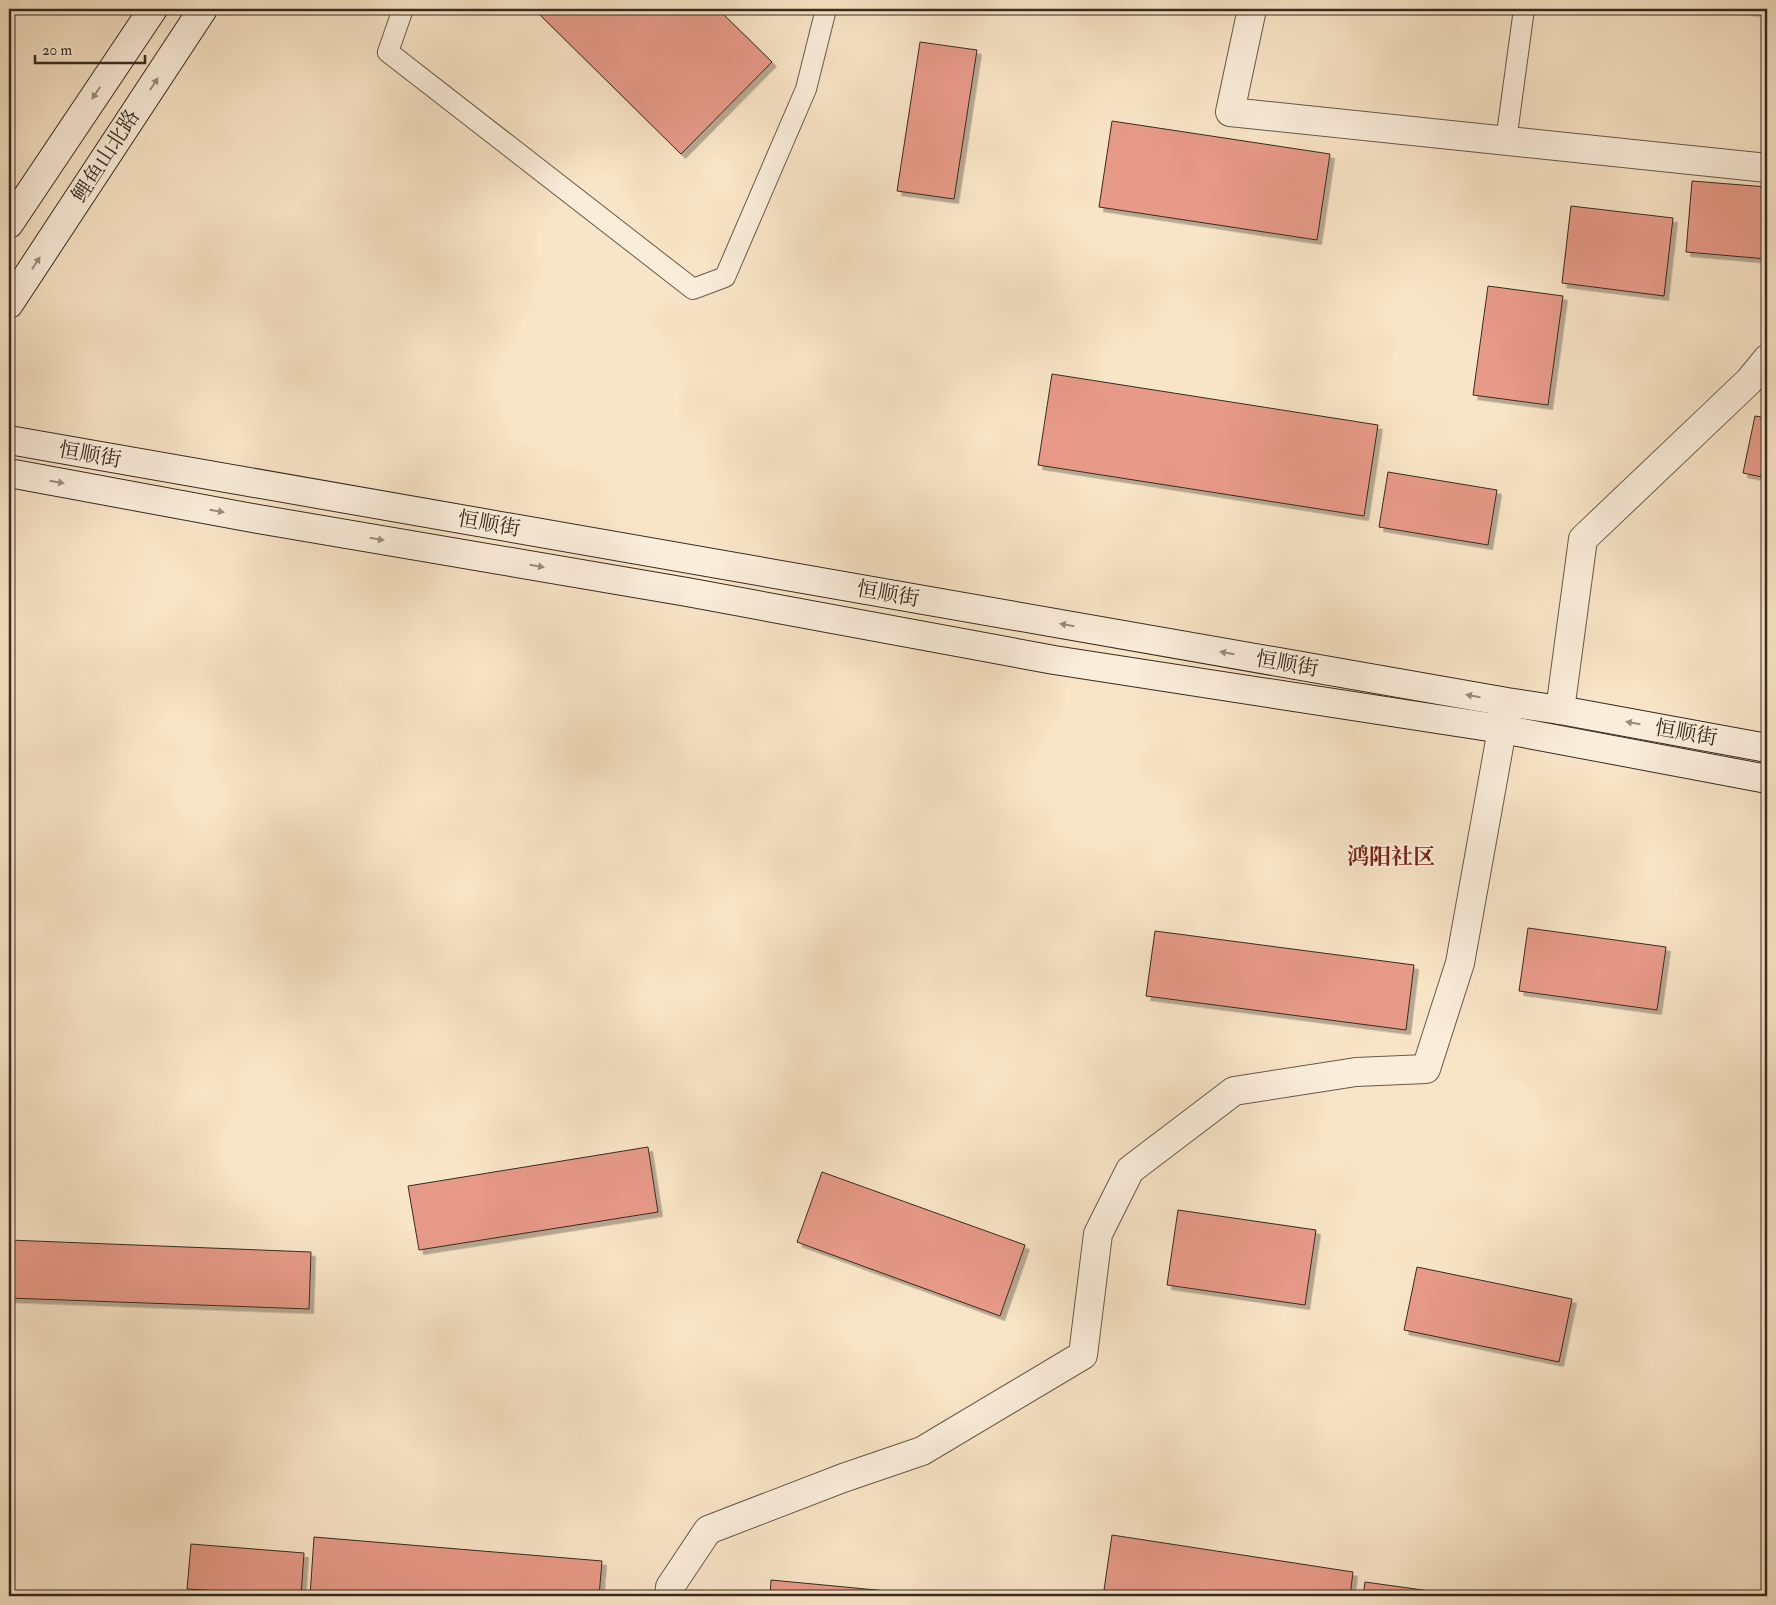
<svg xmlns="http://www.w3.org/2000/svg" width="1776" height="1605" font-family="'IM FELL Double Pica','Noto Serif SC',serif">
	<defs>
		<filter id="shadow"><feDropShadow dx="4.5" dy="4.5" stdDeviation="0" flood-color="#0004"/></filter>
	</defs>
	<rect width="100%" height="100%" fill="#f8e4c6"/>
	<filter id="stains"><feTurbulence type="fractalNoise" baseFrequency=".004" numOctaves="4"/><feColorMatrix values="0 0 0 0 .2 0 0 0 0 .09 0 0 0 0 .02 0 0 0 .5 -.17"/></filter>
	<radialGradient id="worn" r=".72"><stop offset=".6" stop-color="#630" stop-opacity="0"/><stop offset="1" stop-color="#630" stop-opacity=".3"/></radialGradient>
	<g fill="#e79a88" stroke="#382b20" filter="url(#shadow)">
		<polygon points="534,9 718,9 772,62 681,154"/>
		<polygon points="1731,9 1767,9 1767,13"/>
		<polygon points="920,42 977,50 954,199 897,191"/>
		<polygon points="1112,121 1330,154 1317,240 1099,207"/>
		<polygon points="1692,181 1767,187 1767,259 1686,252"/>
		<polygon points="1571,206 1673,218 1664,296 1562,283"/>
		<polygon points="1488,286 1563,296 1548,405 1473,395"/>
		<polygon points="1052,374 1378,425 1364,516 1038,465"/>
		<polygon points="1755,416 1767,418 1767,478 1743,473"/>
		<polygon points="1388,472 1497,490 1488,545 1379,527"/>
		<polygon points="1528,928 1666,947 1657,1010 1519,991"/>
		<polygon points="1155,931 1414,965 1406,1030 1146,996"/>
		<polygon points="648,1147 658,1212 419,1250 408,1186"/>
		<polygon points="822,1172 1025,1245 1000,1316 797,1242"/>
		<polygon points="1178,1210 1316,1230 1305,1305 1167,1285"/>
		<polygon points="9,1240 311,1252 309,1309 9,1298"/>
		<polygon points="1417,1267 1572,1299 1559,1362 1404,1330"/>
		<polygon points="1112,1535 1353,1572 1350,1596 1147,1596 1104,1590"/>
		<polygon points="314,1537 602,1561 599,1596 310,1596"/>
		<polygon points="191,1544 304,1553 301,1596 187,1589"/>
		<polygon points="771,1580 929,1595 929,1596 770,1596"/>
		<polygon points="1365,1582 1466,1596 1363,1596"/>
	</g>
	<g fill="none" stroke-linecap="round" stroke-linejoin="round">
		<defs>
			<g id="lane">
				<polyline points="403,9 388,52 693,289 725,277 806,89 826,9"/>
				<polyline points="1506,141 1524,9"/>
			</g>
			<g id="street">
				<polyline points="1252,9 1230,112 1767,168"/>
				<polyline points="1560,710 1583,539 1749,381 1767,359"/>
				<polyline points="669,1596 670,1587 708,1530 843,1478 922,1451 1083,1355 1098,1234 1130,1170 1234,1091 1356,1072 1426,1069 1460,963 1506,707"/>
			</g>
			<g id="secondary">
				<polyline points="9,224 153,9"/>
				<polyline points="9,304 203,9"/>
				<polyline points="9,440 1507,702 1560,710 1767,748"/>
				<polyline points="9,473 258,519 687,592 1054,660 1502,729 1767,779"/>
			</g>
		</defs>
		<use href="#lane" stroke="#68594a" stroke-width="22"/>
		<use href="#street" stroke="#68594a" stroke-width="30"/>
		<use href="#secondary" stroke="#382b20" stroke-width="30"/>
		<use href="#lane" stroke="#faedda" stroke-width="20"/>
		<use href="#street" stroke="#faedda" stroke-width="28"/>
		<use href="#secondary" stroke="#faedda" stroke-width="28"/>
	</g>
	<defs><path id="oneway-solid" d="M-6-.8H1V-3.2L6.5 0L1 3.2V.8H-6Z" transform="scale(1.25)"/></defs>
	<g fill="#998c7d">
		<use href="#oneway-solid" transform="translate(154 84) rotate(-57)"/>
		<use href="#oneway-solid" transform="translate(96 93) rotate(124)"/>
		<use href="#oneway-solid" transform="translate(36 263) rotate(-57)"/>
		<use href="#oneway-solid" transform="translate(57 482) rotate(10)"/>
		<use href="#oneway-solid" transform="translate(217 511) rotate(10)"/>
		<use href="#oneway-solid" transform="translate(377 539) rotate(10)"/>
		<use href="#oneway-solid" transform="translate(537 566) rotate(10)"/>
		<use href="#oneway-solid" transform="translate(1067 625) rotate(-170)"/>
		<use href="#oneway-solid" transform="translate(1227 653) rotate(-170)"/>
		<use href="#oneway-solid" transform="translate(1473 696) rotate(-170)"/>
		<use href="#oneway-solid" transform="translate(1633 723) rotate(-170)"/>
	</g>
	<g text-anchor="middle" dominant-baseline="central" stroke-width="4" stroke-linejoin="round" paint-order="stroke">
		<g font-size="21" fill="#382b20" stroke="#faedda">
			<text transform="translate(106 156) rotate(-57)">鲤鱼山北路</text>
			<text transform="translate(90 455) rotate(10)">恒顺街</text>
			<text transform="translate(489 524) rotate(10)">恒顺街</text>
			<text transform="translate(888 594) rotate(10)">恒顺街</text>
			<text transform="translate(1287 664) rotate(10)">恒顺街</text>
			<text transform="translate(1686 733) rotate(10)">恒顺街</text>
		</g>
		<g font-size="22" font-weight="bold" fill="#7a1f14" stroke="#faedda">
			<text x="1391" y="857">鸿阳社区</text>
		</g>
	</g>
	<rect width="1776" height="1605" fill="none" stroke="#f8e4c6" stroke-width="30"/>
	<rect x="10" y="10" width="1756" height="1585" fill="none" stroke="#382b20" stroke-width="2.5"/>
	<rect x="15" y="15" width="1746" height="1575" fill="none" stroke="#382b20"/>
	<path d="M35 55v8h110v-8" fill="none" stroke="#382b20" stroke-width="2.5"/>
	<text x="42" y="55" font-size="15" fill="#382b20" stroke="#faedda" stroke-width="4" paint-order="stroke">20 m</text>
	<rect width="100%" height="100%" filter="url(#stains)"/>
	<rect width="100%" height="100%" fill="url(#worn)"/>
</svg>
